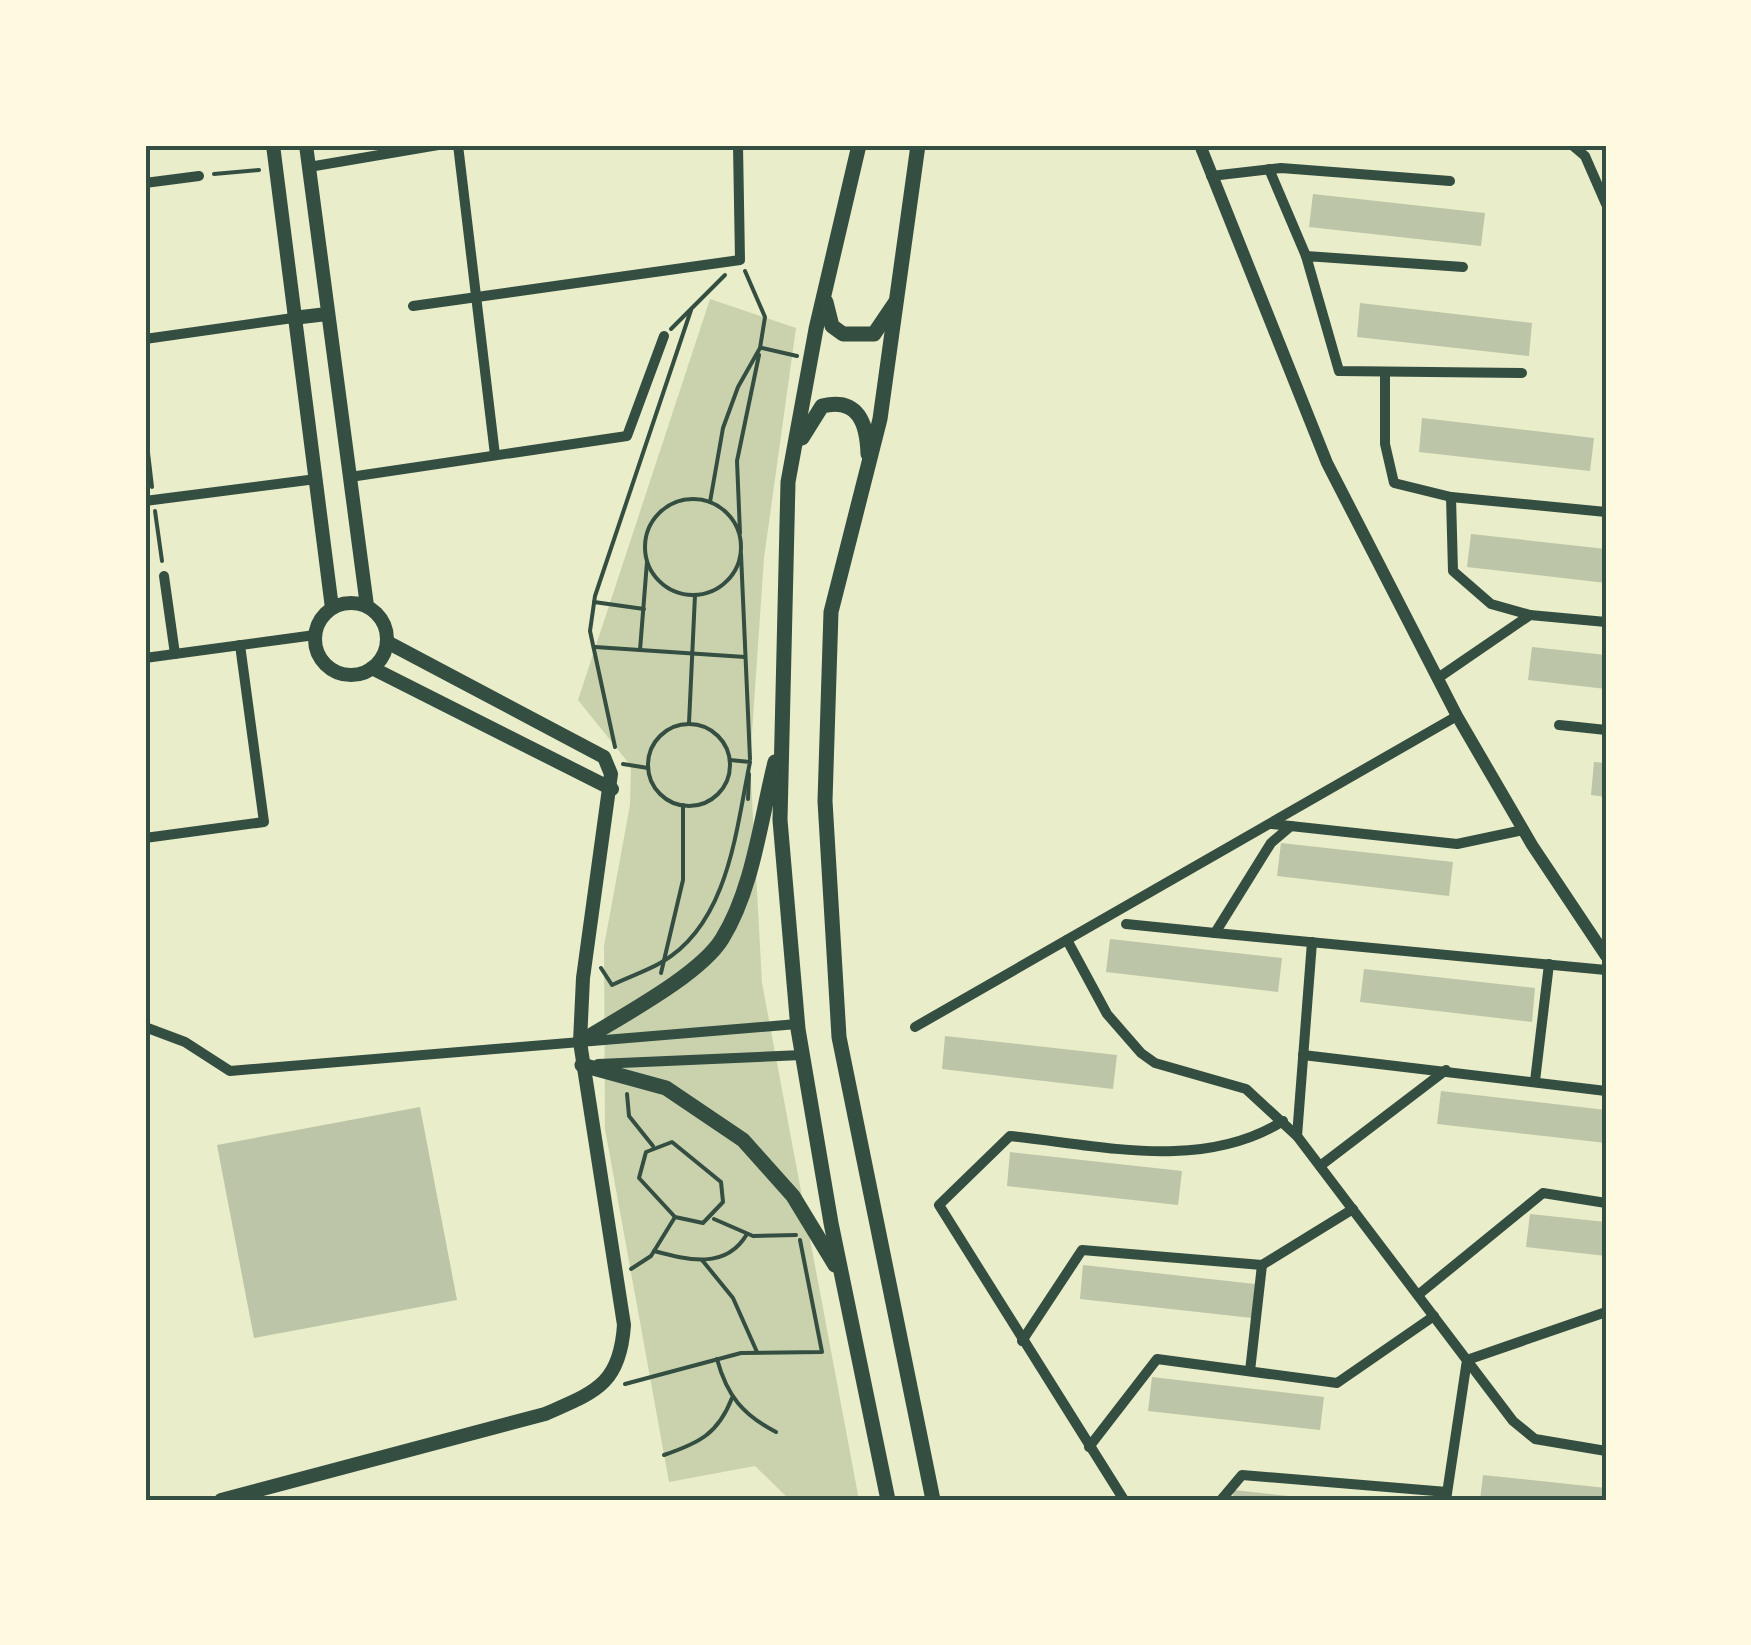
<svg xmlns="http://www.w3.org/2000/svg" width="1751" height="1645" font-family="Raleway,sans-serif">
	<rect width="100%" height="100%" fill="#e9edc9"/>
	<polygon fill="#cad2ad" points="710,299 796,328 764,558 750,762 762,983 859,1500 790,1500 755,1466 669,1482 605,1129 604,946 630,805 631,766 578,700"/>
	<g fill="#bcc5a7">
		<polygon points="1313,194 1485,213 1481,246 1309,227"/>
		<polygon points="1360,303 1532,323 1529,356 1357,337"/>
		<polygon points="1422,418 1594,438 1590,471 1419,452"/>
		<polygon points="1471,534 1606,549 1606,583 1467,567"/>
		<polygon points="1532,647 1606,655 1606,689 1528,680"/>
		<polygon points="1594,762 1606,763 1606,797 1591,795"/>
		<polygon points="1281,843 1453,862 1449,896 1277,876"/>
		<polygon points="1110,939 1282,958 1278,992 1106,972"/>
		<polygon points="1364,969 1535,988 1532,1022 1360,1002"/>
		<polygon points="945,1036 1117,1055 1113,1089 942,1069"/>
		<polygon points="1441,1091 1606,1110 1606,1143 1437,1124"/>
		<polygon points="420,1107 457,1300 254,1338 217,1145"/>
		<polygon points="1010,1152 1182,1171 1178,1205 1007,1186"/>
		<polygon points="1530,1214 1606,1222 1606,1256 1526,1247"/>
		<polygon points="1083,1265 1255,1284 1252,1318 1080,1299"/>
		<polygon points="1152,1377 1324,1397 1320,1430 1148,1411"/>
		<polygon points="1483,1475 1606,1488 1606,1500 1480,1500"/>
		<polygon points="1234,1490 1298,1497 1298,1500 1232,1500"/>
	</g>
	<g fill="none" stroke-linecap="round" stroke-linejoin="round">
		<g stroke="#344e41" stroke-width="4">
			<polyline points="214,174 259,170"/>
			<polyline points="671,329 725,275"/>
			<polyline points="762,348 797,356"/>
			<polyline points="145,427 152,487"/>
			<circle cx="693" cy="547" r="48"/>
			<polyline points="710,502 723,428 738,387 760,348 765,317 745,271"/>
			<polyline points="155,511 162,561"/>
			<polyline points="740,533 737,461 759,355"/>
			<polyline points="741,554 750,759"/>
			<polyline points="594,602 644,609"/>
			<polyline points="595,647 745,657"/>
			<polyline points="640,650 647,562"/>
			<polyline points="689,723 695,595"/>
			<circle cx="689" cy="765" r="41"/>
			<polyline points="615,747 590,631 595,596 691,310"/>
			<polyline points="623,764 648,768"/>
			<polyline points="748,799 749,774"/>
			<path d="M601 968 612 985C628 977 647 971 662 962 729 923 736 829 750 762L730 760"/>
			<polyline points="661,973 683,880 683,805"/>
			<polyline points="627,1094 629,1116 653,1146"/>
			<polygon points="672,1142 721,1182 723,1202 703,1223 675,1217 639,1178 646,1152"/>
			<polyline points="714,1219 753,1236 796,1235"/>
			<path d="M654 1251C688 1260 726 1270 747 1234"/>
			<polyline points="702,1260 733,1298 757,1352"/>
			<polyline points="631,1269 651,1256 675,1217"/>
			<path d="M717 1359C727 1396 743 1415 776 1432"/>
			<polyline points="625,1384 741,1353 822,1352 800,1240"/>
			<path d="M664 1455C699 1443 718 1434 732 1398"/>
		</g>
		<g stroke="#344e41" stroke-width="10">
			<polyline points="458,145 495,455"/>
			<polyline points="1572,145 1585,156 1606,204"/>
			<polyline points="309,167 438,145"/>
			<polyline points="1269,169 1306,256"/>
			<polyline points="1211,176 1281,168 1450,181"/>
			<polyline points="145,183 199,176"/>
			<polyline points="1463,267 1306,256 1339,371 1522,373"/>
			<polyline points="413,306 740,260 738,145"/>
			<polyline points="145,339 293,318"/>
			<polyline points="1385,373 1385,444 1394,483 1451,497 1606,512"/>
			<polyline points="350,477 627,436 664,336"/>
			<polyline points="1451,497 1453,571 1491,604 1530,615"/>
			<polyline points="145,501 316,479"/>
			<polyline points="164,576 175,654"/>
			<polyline points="145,658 315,635"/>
			<polyline points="1438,678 1530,615 1606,622"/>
			<polyline points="1559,725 1606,730"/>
			<polyline points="1272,824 1457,844 1523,830"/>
			<polyline points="145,838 264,822 240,645"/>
			<polyline points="1126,924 1215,933 1271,843 1291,826"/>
			<polyline points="1215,933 1606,970"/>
			<polyline points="1067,940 1107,1014 1141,1053 1155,1063 1246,1089 1297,1136 1513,1421 1535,1439 1606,1451"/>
			<polyline points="145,1027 185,1042 230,1071 797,1024"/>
			<polyline points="915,1027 1457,716"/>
			<polyline points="1303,1055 1606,1091"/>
			<polyline points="598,1064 802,1055"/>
			<polyline points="1535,1081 1549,964"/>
			<polyline points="1297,1136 1312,942"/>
			<polyline points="1320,1166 1446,1070"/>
			<polyline points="1418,1295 1543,1193 1606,1203"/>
			<polyline points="1022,1341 1082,1250 1262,1265 1353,1209"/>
			<polyline points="1250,1371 1262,1265"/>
			<polyline points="1089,1447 1157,1359 1337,1383 1434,1316"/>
			<path d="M1124 1500 939 1205 1010 1136C1099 1145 1202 1172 1283 1121"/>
			<polyline points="1221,1500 1242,1475 1447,1492"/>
			<polyline points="1446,1500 1467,1360 1606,1312"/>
		</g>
		<polyline stroke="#344e41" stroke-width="12" points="1200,145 1327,463 1457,716 1532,845 1606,956"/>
		<g stroke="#344e41" stroke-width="14">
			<polyline points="273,145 332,608"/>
			<polyline points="306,145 367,606"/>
			<polyline points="293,318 327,314"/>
			<circle cx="351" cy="639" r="36"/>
			<polyline points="372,668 612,789"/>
			<path d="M221 1500 545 1414C595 1392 620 1385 624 1325L580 1042 583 978 611 774 604 757 387 642"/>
		</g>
		<g stroke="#344e41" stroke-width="15">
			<polyline points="859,145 816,329 788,482 780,820 798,1029 831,1223 888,1500"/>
			<polyline points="918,145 880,419 831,612 825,801 839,1037 933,1500"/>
			<polyline points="826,302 832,326 843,334 874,334 895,303"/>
			<path d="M802 438 822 406C858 397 867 423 868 454"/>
			<path d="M580 1042C618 1018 699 976 722 939 753 889 761 818 775 762"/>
			<polyline points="582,1065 666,1088 743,1140 793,1196 835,1265"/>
		</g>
	</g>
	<rect width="1751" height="1645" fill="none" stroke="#fefae0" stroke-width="295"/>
	<rect x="148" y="148" width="1456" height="1350" fill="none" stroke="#344e41" stroke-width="4"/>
</svg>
